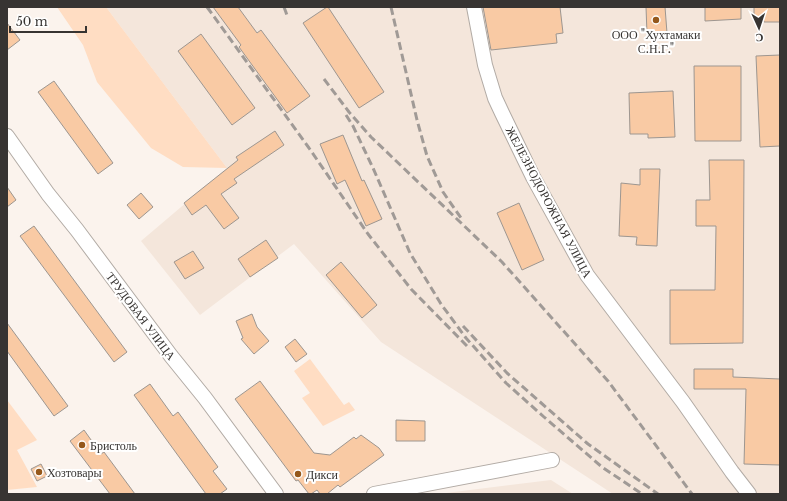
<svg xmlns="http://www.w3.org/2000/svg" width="787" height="501" font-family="'Libre Baskerville',serif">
	<rect width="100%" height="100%" fill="#fbf3ed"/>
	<g fill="#f4e6db">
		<polygon points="106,7 780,7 780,494 613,494 381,342 294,244 200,315 141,241 227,168"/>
		<polygon points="551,480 573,494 438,494"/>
	</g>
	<g fill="#ffddc3">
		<polygon points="57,7 106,7 227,168 183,167 151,148 97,82 83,45"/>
		<polygon points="310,359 344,405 349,402 355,410 323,426 302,398 310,393 294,371"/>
		<polygon points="7,400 37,440 17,450 37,487 7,490"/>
	</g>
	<g fill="#f9caa4" stroke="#9d9690">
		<polygon points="213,7 238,7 257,33 261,30 310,96 287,113 239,47 241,45"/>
		<polygon points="327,7 328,7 384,92 359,108 303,23"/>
		<polygon points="483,7 560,7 563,33 556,34 557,43 491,50"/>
		<polygon points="646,7 665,7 667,33 647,34"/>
		<polygon points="705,7 741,7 741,19 705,21"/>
		<polygon points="754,7 780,7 780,22 764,22 763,18 754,19"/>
		<polygon points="7,23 20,40 7,50"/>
		<polygon points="201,34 255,108 232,125 178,51"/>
		<polygon points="780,55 780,146 760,147 756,56"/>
		<polygon points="694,66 741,66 741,141 695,141"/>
		<polygon points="54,81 113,163 98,174 38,92"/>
		<polygon points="673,91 675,137 648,138 648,134 630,134 629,93"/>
		<polygon points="275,131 284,145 234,179 237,183 221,194 239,218 224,229 206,205 192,215 184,203 238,160 236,157"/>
		<polygon points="343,135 362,181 364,180 382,219 366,226 345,180 337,184 320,144"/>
		<polygon points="709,160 744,160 743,343 670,344 670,290 715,290 716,226 696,226 696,200 710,200"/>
		<polygon points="640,169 660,169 657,246 636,245 637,237 619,236 621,183 640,185"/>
		<polygon points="7,187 16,200 7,207"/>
		<polygon points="141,193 153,207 139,219 127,205"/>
		<polygon points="519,203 544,260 522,270 497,213"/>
		<polygon points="34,226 127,352 114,362 20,236"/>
		<polygon points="266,240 278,258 250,277 238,259"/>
		<polygon points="193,251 204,268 185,279 174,262"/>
		<polygon points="341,262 377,305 362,318 326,275"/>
		<polygon points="252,314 257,327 269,341 254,354 241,339 243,338 236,321"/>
		<polygon points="7,323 68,406 54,416 7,351"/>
		<polygon points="295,339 307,354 296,362 285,347"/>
		<polygon points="694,369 733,369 733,377 780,379 780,465 744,464 746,389 694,389"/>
		<polygon points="260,381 314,453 330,455 354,437 356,439 361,435 379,448 384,455 340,487 338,485 327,494 320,494 317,490 311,494 309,494 298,480 296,481 235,399"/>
		<polygon points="150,384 173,416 178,412 218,467 213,471 227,489 220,494 206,494 134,395"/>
		<polygon points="396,420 425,421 425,441 396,441"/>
		<polygon points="84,430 101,454 104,452 135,494 110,494 70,441"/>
		<polygon points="41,464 47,476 37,481 31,469"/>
	</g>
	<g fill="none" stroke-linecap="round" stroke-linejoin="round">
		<defs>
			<g id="minor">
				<polyline points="474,7 485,65 495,98 502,113 533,177 587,275 683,402 732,472 749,494"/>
				<polyline points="7,136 48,194 77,230 171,356 205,398 276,494"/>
				<polyline points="374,494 552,460"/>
			</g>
		</defs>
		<use href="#minor" stroke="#b2aba5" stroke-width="16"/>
		<use href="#minor" stroke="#fff" stroke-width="14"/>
		<g stroke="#a09a96" stroke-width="3" stroke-dasharray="8 4" stroke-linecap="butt">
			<polyline points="207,7 309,148 368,234 411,289 467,346"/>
			<polyline points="284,7 288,18"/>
			<polyline points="391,7 417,120 427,156 443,192 461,218"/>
			<polyline points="324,79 349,112 371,137 502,262 608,381 692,494"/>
			<polyline points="346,115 353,126 373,168 410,253 441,304 466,338 506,383 544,417 602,467 642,494"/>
			<polyline points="463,326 507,373 588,444 658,494"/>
		</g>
	</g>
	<g fill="#95581b" stroke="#fff" stroke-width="1.5">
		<circle cx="656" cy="20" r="4"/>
		<circle cx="82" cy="445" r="4"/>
		<circle cx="39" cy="472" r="4"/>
		<circle cx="298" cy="474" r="4"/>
	</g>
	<g text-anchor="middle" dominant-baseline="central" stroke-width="4" stroke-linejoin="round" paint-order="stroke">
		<g font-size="12" fill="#373432" stroke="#fff" text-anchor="start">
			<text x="656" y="34" text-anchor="middle">ООО "Хухтамаки<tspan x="656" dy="14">С.Н.Г."</tspan></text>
			<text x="90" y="445">Бристоль</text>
			<text x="47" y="472">Хозтовары</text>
			<text x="306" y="474">Дикси</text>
		</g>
		<g font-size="12" fill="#373432" stroke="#fff">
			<text transform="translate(549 202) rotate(62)">ЖЕЛЕЗНОДОРОЖНАЯ УЛИЦА</text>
			<text transform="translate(141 316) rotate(53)">ТРУДОВАЯ УЛИЦА</text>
		</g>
	</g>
	<rect width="787" height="501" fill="none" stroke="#373432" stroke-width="16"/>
	<g transform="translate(759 28) rotate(177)" stroke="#ffffff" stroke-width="3" paint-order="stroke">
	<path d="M0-3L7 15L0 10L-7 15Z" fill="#373432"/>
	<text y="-6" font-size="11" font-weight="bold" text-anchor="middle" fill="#373432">С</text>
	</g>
	<path d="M10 26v6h76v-6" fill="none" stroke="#373432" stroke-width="2"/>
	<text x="16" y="26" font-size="12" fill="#373432" stroke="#ffffff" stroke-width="3" paint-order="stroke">50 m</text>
</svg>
